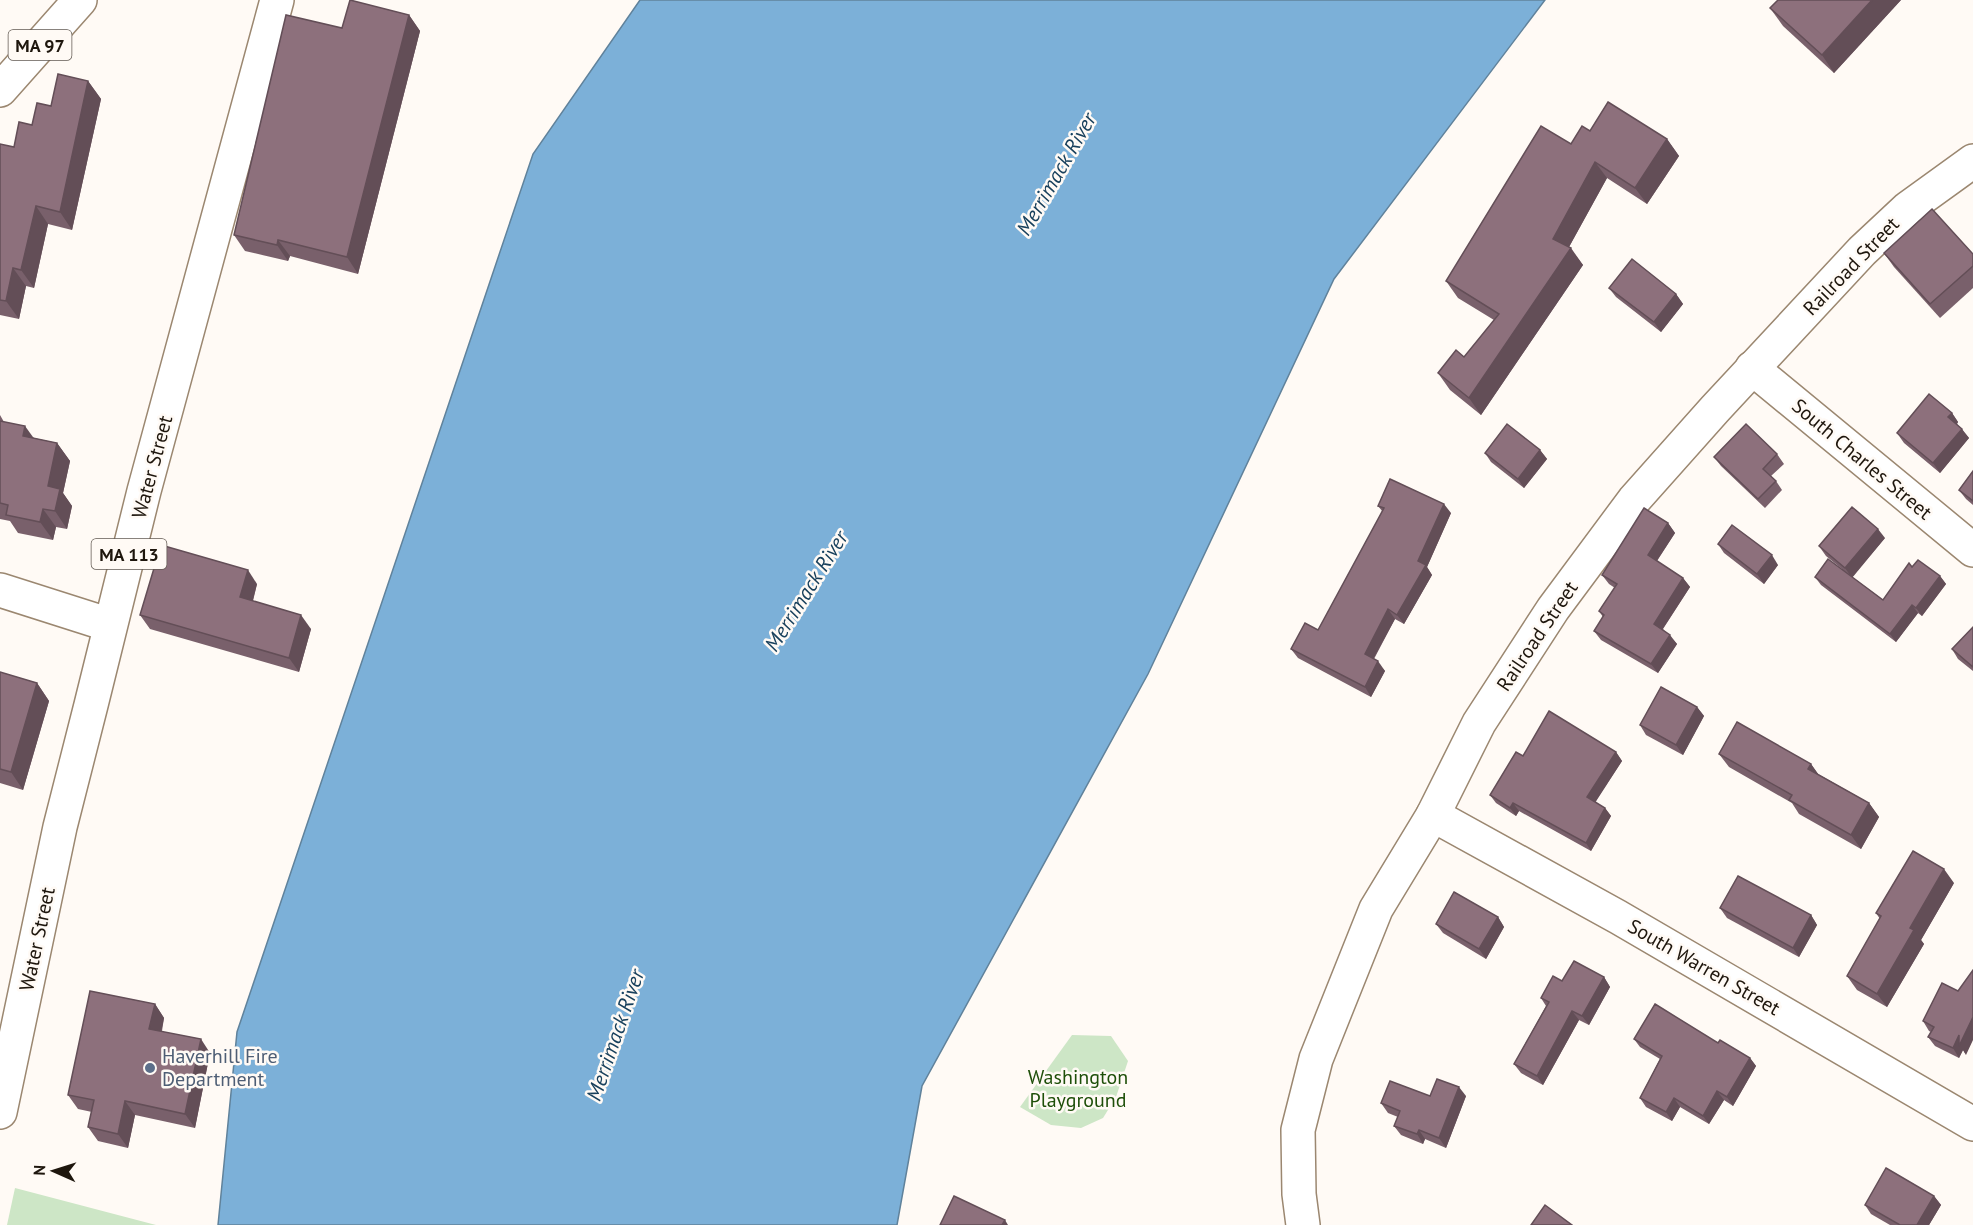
<svg xmlns="http://www.w3.org/2000/svg" width="1973" height="1225" font-family="'PT Sans',sans-serif">
	<rect width="100%" height="100%" fill="#fffaf5"/>
	<g fill="#cde6c6">
		<polygon points="1072,1035 1111,1036 1128,1061 1116,1097 1103,1118 1081,1128 1051,1125 1020,1107"/>
		<polygon points="15,1188 156,1225 7,1225"/>
	</g>
	<polygon fill="#7cb0d8" stroke="#60829b" stroke-width="1.5" points="640,0 1545,0 1334,279 1148,674 922,1086 897,1225 218,1225 237,1032 533,154"/>
	<g fill="none" stroke-linecap="round" stroke-linejoin="round">
		<defs>
			<g id="street">
				<polyline points="1752,368 1973,550"/>
				<polyline points="0,590 110,625"/>
				<polyline points="1433,815 1618,917 1973,1124"/>
				<polyline points="1303,1225 1299,1194 1298,1130 1316,1059 1376,909 1433,815 1479,723 1553,609 1634,500 1715,409 1862,251 1908,208 1973,161"/>
			</g>
			<g id="primary">
				<polyline points="0,90 80,0"/>
				<polyline points="0,1112 60,827 91,705 144,491 277,0"/>
			</g>
		</defs>
		<use href="#street" stroke="#9b8770" stroke-width="36"/>
		<use href="#primary" stroke="#9b8770" stroke-width="36"/>
		<use href="#street" stroke="#fff" stroke-width="33"/>
		<use href="#primary" stroke="#fff" stroke-width="33"/>
	</g>
	<g fill="#79606b">
		<polygon points="1778,0 1901,0 1834,73 1783,26 1770,8"/>
		<polygon points="409,15 420,31 358,274 290,256 288,261 245,251 234,235 342,28"/>
		<polygon points="88,81 101,99 72,230 48,224 34,288 26,286 19,319 0,315 0,144 14,147 32,125 51,106"/>
		<polygon points="1590,131 1667,139 1679,156 1647,204 1607,178 1569,247 1583,265 1481,415 1450,390 1438,373 1464,357 1494,320 1458,298 1446,281 1571,144"/>
		<polygon points="1884,253 1973,254 1973,288 1940,318 1894,267"/>
		<polygon points="1609,288 1676,294 1683,304 1661,332 1616,297"/>
		<polygon points="1952,413 1958,422 1957,424 1969,438 1940,473 1904,443 1897,433"/>
		<polygon points="0,415 4,422 34,438 57,443 70,461 63,493 72,506 67,529 56,527 53,540 18,533 10,521 0,519"/>
		<polygon points="1540,450 1547,459 1524,488 1491,462 1485,453"/>
		<polygon points="1777,454 1784,464 1771,476 1776,481 1782,490 1765,508 1721,466 1714,457"/>
		<polygon points="1973,471 1973,505 1966,499 1959,490"/>
		<polygon points="1378,506 1451,513 1427,567 1432,575 1404,624 1395,619 1374,659 1385,671 1371,697 1298,658 1291,649 1318,630 1383,512"/>
		<polygon points="1668,523 1675,533 1657,561 1683,578 1690,587 1663,629 1677,644 1658,673 1601,640 1594,631 1603,617 1599,611 1615,588 1609,584 1602,575"/>
		<polygon points="1885,538 1852,577 1883,600 1912,567 1940,576 1946,584 1922,616 1918,613 1896,642 1821,585 1815,577 1842,569 1826,556 1819,546"/>
		<polygon points="1718,544 1778,565 1764,584 1724,553"/>
		<polygon points="257,584 253,601 311,629 299,672 150,629 140,615"/>
		<polygon points="1973,627 1973,671 1958,659 1952,649"/>
		<polygon points="0,672 37,683 49,701 23,790 0,783"/>
		<polygon points="1697,707 1704,716 1683,755 1646,735 1640,725"/>
		<polygon points="1616,752 1622,761 1595,802 1605,808 1611,816 1591,851 1519,811 1516,816 1496,803 1490,795 1523,756"/>
		<polygon points="1719,754 1811,764 1818,774 1869,803 1879,817 1861,849 1799,814 1792,803 1729,767"/>
		<polygon points="1954,883 1921,940 1924,944 1887,1007 1857,990 1847,976 1880,919 1876,913"/>
		<polygon points="1720,908 1811,915 1817,925 1799,957 1727,918"/>
		<polygon points="1498,917 1504,927 1486,959 1443,933 1436,924"/>
		<polygon points="1604,977 1610,987 1589,1025 1579,1020 1543,1085 1521,1073 1514,1064 1546,1006 1541,998 1562,981"/>
		<polygon points="1942,983 1966,1055 1963,1050 1959,1058 1935,1046 1928,1037 1931,1032 1929,1031 1923,1021"/>
		<polygon points="155,1004 164,1018 162,1031 210,1053 195,1128 135,1115 128,1148 98,1141 88,1127 92,1112 78,1109 68,1095"/>
		<polygon points="1634,1039 1718,1043 1750,1058 1756,1066 1733,1106 1724,1100 1709,1124 1680,1107 1672,1121 1646,1107 1640,1098 1660,1059 1640,1047"/>
		<polygon points="1430,1096 1466,1096 1446,1148 1425,1139 1423,1144 1401,1135 1394,1126 1398,1117 1388,1113 1381,1103"/>
		<polygon points="1934,1196 1941,1205 1929,1225 1890,1225 1871,1214 1865,1205"/>
	</g>
	<g fill="#634e57">
		<polygon points="1872,0 1901,0 1834,73 1822,55"/>
		<polygon points="409,15 420,31 358,274 347,257"/>
		<polygon points="88,81 101,99 72,230 60,212"/>
		<polygon points="1667,139 1679,156 1647,204 1635,188"/>
		<polygon points="1595,162 1607,178 1564,256 1553,239"/>
		<polygon points="36,206 48,224 34,288 21,270"/>
		<polygon points="278,240 290,256 288,261 277,245"/>
		<polygon points="1571,248 1583,265 1481,415 1469,398"/>
		<polygon points="13,268 26,286 19,319 6,301"/>
		<polygon points="1676,294 1683,304 1661,332 1654,322"/>
		<polygon points="1952,413 1958,422 1955,427 1948,417"/>
		<polygon points="25,426 38,444 23,436"/>
		<polygon points="1962,429 1969,438 1940,473 1933,463"/>
		<polygon points="57,443 70,461 63,493 72,506 67,529 55,511 48,486"/>
		<polygon points="1540,450 1547,459 1524,488 1518,479"/>
		<polygon points="1444,504 1451,513 1427,567 1432,575 1404,624 1397,615 1418,561"/>
		<polygon points="43,509 56,527 53,540 40,522"/>
		<polygon points="1668,523 1675,533 1654,565 1648,555"/>
		<polygon points="1878,529 1885,538 1852,578 1845,568"/>
		<polygon points="1772,555 1778,565 1764,584 1757,574"/>
		<polygon points="248,570 257,584 250,611 240,597"/>
		<polygon points="1940,576 1946,584 1922,616 1916,608"/>
		<polygon points="1683,578 1690,587 1660,633 1654,624"/>
		<polygon points="1912,605 1918,613 1896,642 1890,634"/>
		<polygon points="1388,609 1395,619 1371,663 1365,654"/>
		<polygon points="301,615 311,629 299,672 289,658"/>
		<polygon points="1670,635 1677,644 1658,673 1651,664"/>
		<polygon points="1378,661 1385,671 1371,697 1365,687"/>
		<polygon points="37,683 49,701 23,790 11,772"/>
		<polygon points="1697,707 1704,716 1683,755 1676,745"/>
		<polygon points="1616,752 1622,761 1593,806 1587,797"/>
		<polygon points="1811,764 1821,778 1808,769"/>
		<polygon points="1513,803 1519,811 1516,816 1510,808"/>
		<polygon points="1869,803 1879,817 1861,849 1851,835"/>
		<polygon points="1605,808 1611,816 1591,851 1586,843"/>
		<polygon points="1944,869 1954,883 1921,940 1924,944 1887,1007 1877,994 1910,928"/>
		<polygon points="1811,915 1817,925 1799,957 1793,948"/>
		<polygon points="1498,917 1504,927 1486,959 1479,949"/>
		<polygon points="1604,977 1610,987 1589,1025 1582,1016"/>
		<polygon points="155,1004 164,1018 159,1042 149,1029"/>
		<polygon points="1572,1011 1579,1020 1543,1085 1537,1076"/>
		<polygon points="1973,1017 1973,1040 1966,1055 1963,1050 1959,1058 1953,1048 1959,1035"/>
		<polygon points="201,1039 210,1053 195,1128 185,1114"/>
		<polygon points="1750,1058 1756,1066 1733,1106 1727,1097"/>
		<polygon points="1459,1087 1466,1096 1446,1148 1439,1138"/>
		<polygon points="1717,1091 1724,1100 1709,1124 1703,1116"/>
		<polygon points="1674,1098 1680,1107 1672,1121 1666,1112"/>
		<polygon points="125,1101 135,1115 128,1148 118,1134"/>
		<polygon points="1419,1130 1425,1139 1423,1144 1417,1134"/>
		<polygon points="1934,1196 1941,1205 1929,1225 1917,1225"/>
		<polygon points="1005,1220 1008,1225 1002,1225"/>
	</g>
	<g fill="#8d707c" stroke="#634e57" stroke-width="1.5">
		<polygon points="350,0 409,15 347,257 278,240 277,245 234,235 286,15 342,28"/>
		<polygon points="1778,0 1872,0 1822,55 1770,8"/>
		<polygon points="58,74 88,81 60,212 36,206 21,270 13,268 6,301 0,300 0,144 14,147 19,122 32,125 37,103 51,106"/>
		<polygon points="1608,102 1667,139 1635,188 1595,162 1553,239 1571,248 1469,398 1438,373 1456,350 1464,357 1499,314 1446,281 1541,126 1571,144 1582,126 1590,131"/>
		<polygon points="1932,209 1973,254 1973,266 1930,304 1884,253"/>
		<polygon points="1632,259 1676,294 1654,322 1609,288"/>
		<polygon points="1929,394 1952,413 1948,417 1962,429 1933,463 1897,433"/>
		<polygon points="0,421 25,426 23,436 57,443 48,486 60,489 55,511 43,509 40,522 6,515 8,505 0,503"/>
		<polygon points="1507,424 1540,450 1518,479 1485,453"/>
		<polygon points="1746,424 1777,454 1763,469 1776,481 1758,499 1714,457"/>
		<polygon points="1973,471 1973,501 1959,490"/>
		<polygon points="1390,479 1444,504 1418,561 1426,565 1397,615 1388,609 1365,654 1378,661 1365,687 1291,649 1305,623 1318,630 1384,508 1378,506"/>
		<polygon points="1852,507 1878,529 1845,568 1819,546"/>
		<polygon points="1644,508 1668,523 1648,555 1683,578 1654,624 1670,635 1651,664 1594,631 1604,615 1599,611 1617,584 1602,575"/>
		<polygon points="1732,525 1772,555 1757,574 1718,544"/>
		<polygon points="161,545 248,570 240,597 301,615 289,658 140,615"/>
		<polygon points="1828,559 1883,600 1909,563 1912,567 1918,560 1940,576 1916,608 1912,605 1890,634 1815,577"/>
		<polygon points="1973,627 1973,667 1952,649"/>
		<polygon points="0,672 37,683 11,772 0,769"/>
		<polygon points="1661,687 1697,707 1676,745 1640,725"/>
		<polygon points="1549,711 1616,752 1587,797 1605,808 1586,843 1513,803 1510,808 1490,795 1516,752 1523,756"/>
		<polygon points="1737,722 1811,764 1808,769 1869,803 1851,835 1789,800 1792,795 1719,754"/>
		<polygon points="1913,851 1944,869 1910,928 1914,930 1877,994 1847,976 1881,916 1876,913"/>
		<polygon points="1738,876 1811,915 1793,948 1720,908"/>
		<polygon points="1454,892 1498,917 1479,949 1436,924"/>
		<polygon points="1574,961 1604,977 1582,1016 1572,1011 1537,1076 1514,1064 1549,1002 1541,998 1553,976 1562,981"/>
		<polygon points="1973,970 1973,1017 1959,1046 1959,1035 1953,1048 1928,1037 1934,1027 1923,1021 1942,983 1958,991"/>
		<polygon points="90,991 155,1004 149,1029 201,1039 185,1114 125,1101 118,1134 88,1127 94,1100 68,1095"/>
		<polygon points="1655,1004 1718,1043 1720,1040 1750,1058 1727,1097 1717,1091 1703,1116 1674,1098 1666,1112 1640,1098 1662,1056 1634,1039"/>
		<polygon points="1437,1079 1459,1087 1439,1138 1419,1130 1417,1134 1394,1126 1400,1111 1381,1103 1390,1081 1430,1096"/>
		<polygon points="1886,1168 1934,1196 1917,1225 1900,1225 1865,1205"/>
		<polygon points="954,1196 1005,1220 1002,1225 940,1225"/>
		<polygon points="1545,1205 1572,1225 1531,1225"/>
	</g>
	<circle fill="#5c6f8a" stroke="#fffaf5" stroke-width="2" cx="150" cy="1068" r="6"/>
	<g text-anchor="middle" dominant-baseline="central" stroke-width="5" stroke-linejoin="round" paint-order="stroke">
		<g fill="#fffaf5" stroke="#625a53" stroke-width="1.5">
			<rect x="8.5" y="30" width="63" height="30" rx="4.5"/>
			<rect x="91.5" y="539" width="75" height="30" rx="4.5"/>
		</g>
		<g font-size="18" font-weight="bold" fill="#1e160d">
			<text x="40" y="45">MA 97</text>
			<text x="129" y="554">MA 113</text>
		</g>
		<g font-size="20" fill="#1e160d" stroke="#fffaf5">
			<text transform="translate(1851 266) rotate(-46)">Railroad Street</text>
			<text transform="translate(1862 459) rotate(40)">South Charles Street</text>
			<text transform="translate(152 467) rotate(-75)">Water Street</text>
			<text transform="translate(1537 636) rotate(-56)">Railroad Street</text>
			<text transform="translate(37 939) rotate(-78)">Water Street</text>
			<text transform="translate(1704 967) rotate(30)">South Warren Street</text>
		</g>
		<g font-size="20" fill="#4e5e75" stroke="#fffaf5" text-anchor="start">
			<text x="162" y="1056">Haverhill Fire<tspan x="162" dy="23">Department</tspan></text>
		</g>
		<g font-size="20" fill="#1e4f09" stroke="#fffaf5">
			<text x="1078" y="1077">Washington<tspan x="1078" dy="23">Playground</tspan></text>
		</g>
		<g font-size="21" font-style="italic" fill="#18405c" stroke="#fffaf5">
			<text transform="translate(1056 174) rotate(-60)">Merrimack River</text>
			<text transform="translate(806 591) rotate(-58)">Merrimack River</text>
			<text transform="translate(615 1035) rotate(-71)">Merrimack River</text>
		</g>
	</g>
	<g transform="translate(54 1171) rotate(273)" stroke="#fffaf5" stroke-width="4.5" paint-order="stroke">
	<path d="M0-4.5L10 22L0 15L-10 22Z" fill="#1e160d"/>
	<text y="-9" font-size="16" font-weight="bold" text-anchor="middle" fill="#1e160d">N</text>
	</g>
</svg>
